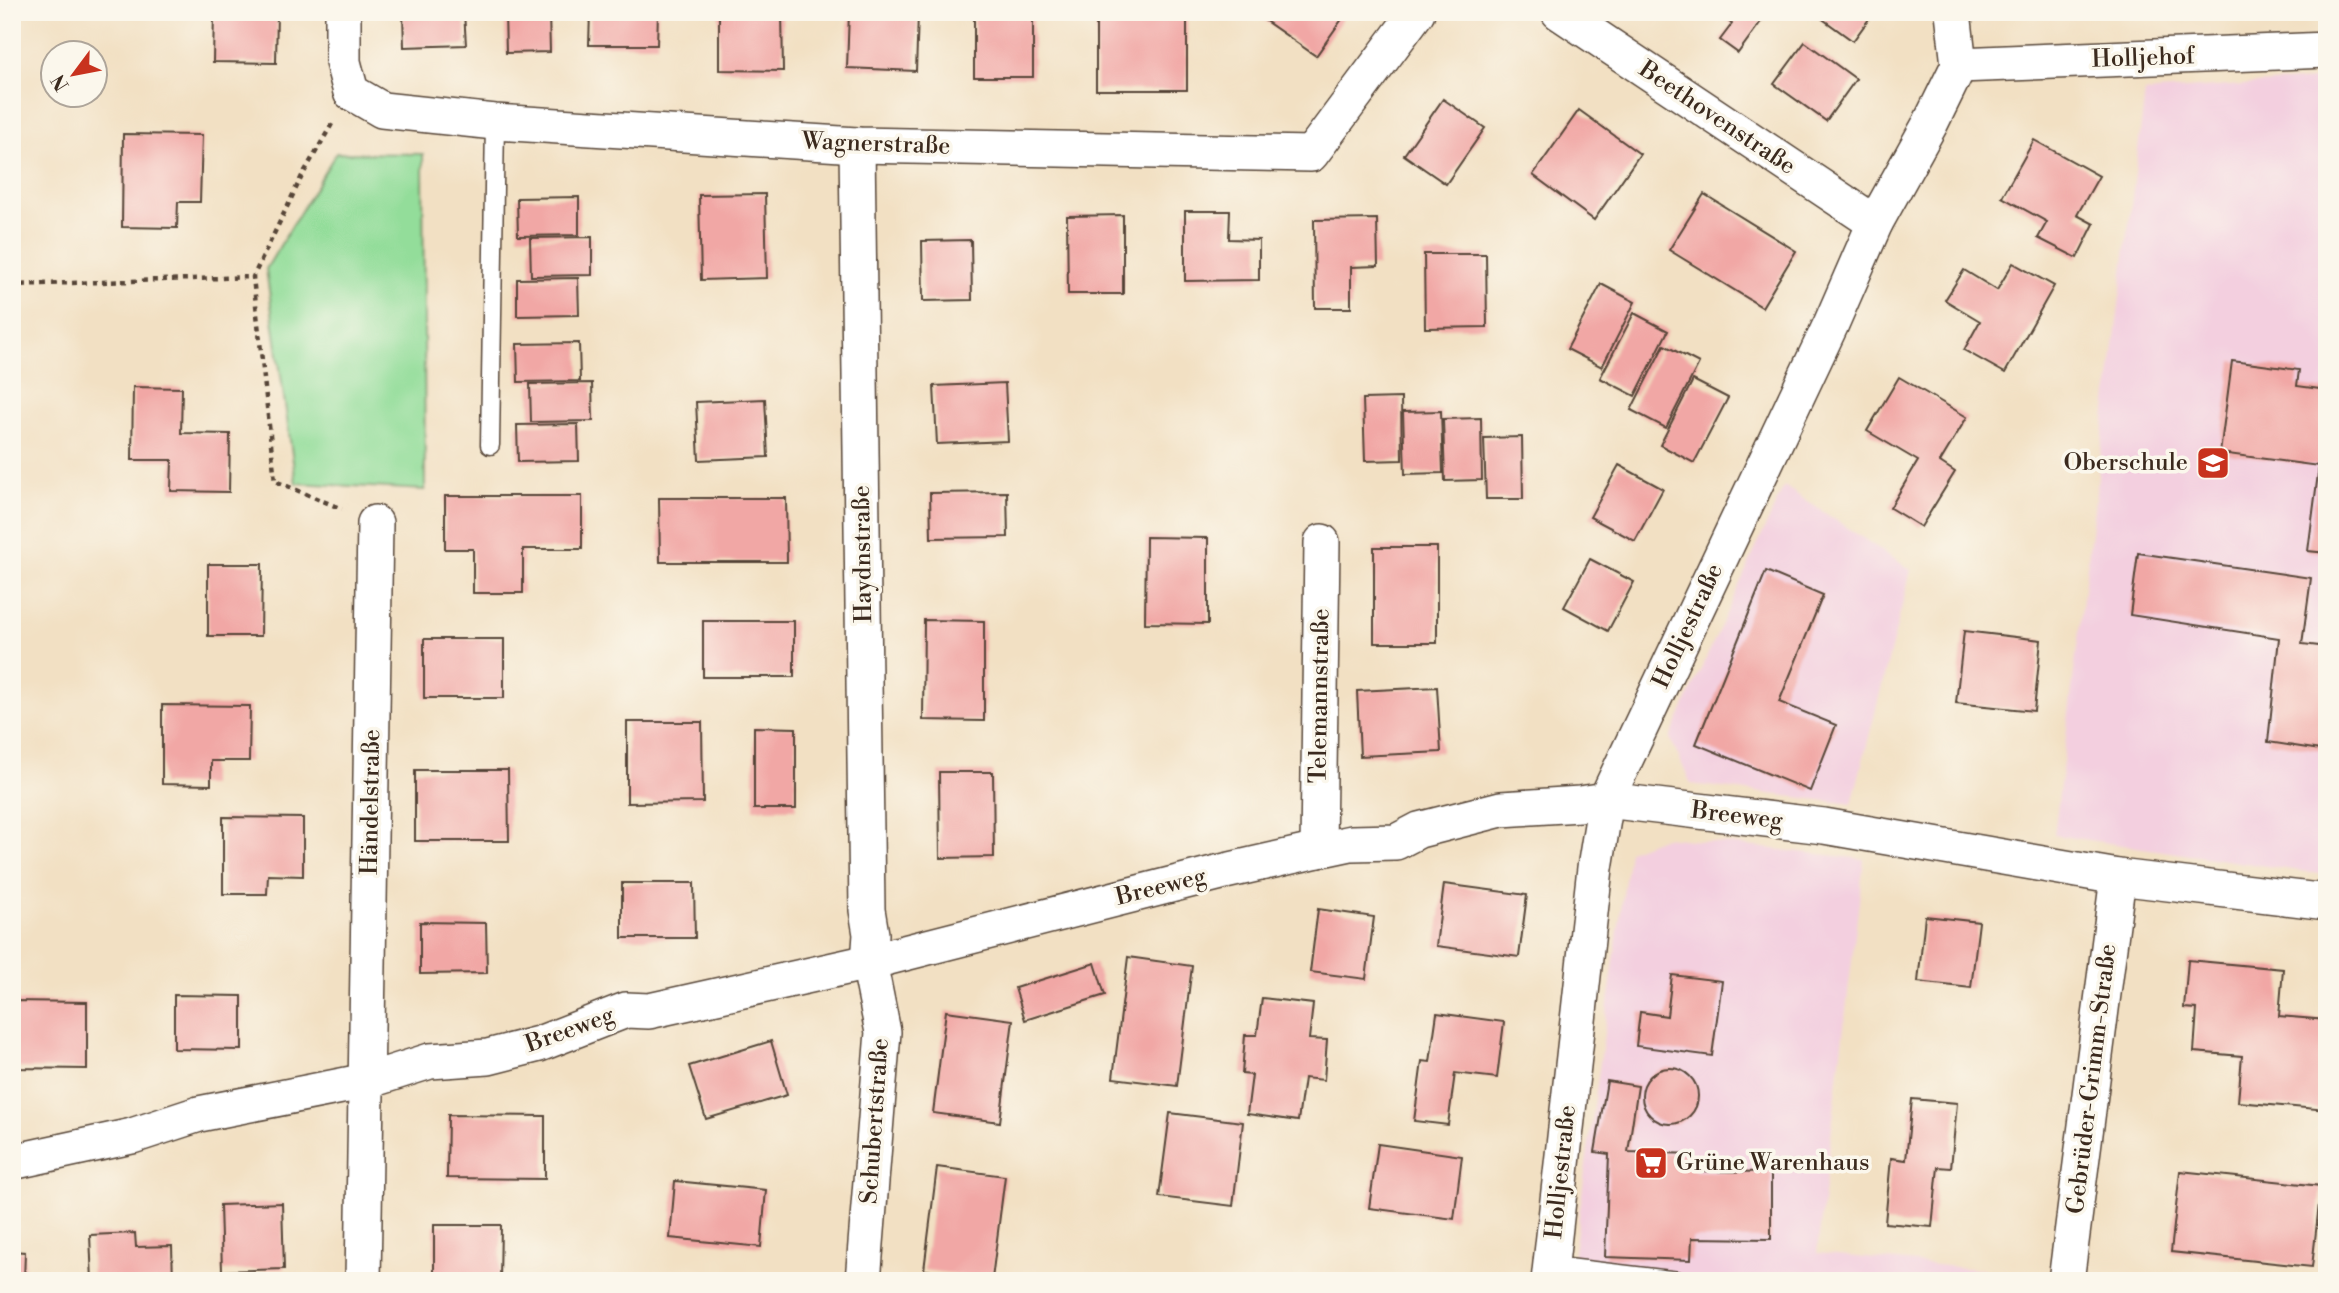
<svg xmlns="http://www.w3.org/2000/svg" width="2339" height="1293" font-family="'Libre Bodoni',serif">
	<rect width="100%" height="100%" fill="#fbf7ec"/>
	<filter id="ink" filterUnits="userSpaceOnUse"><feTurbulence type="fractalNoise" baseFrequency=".0143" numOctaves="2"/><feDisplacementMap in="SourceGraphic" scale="14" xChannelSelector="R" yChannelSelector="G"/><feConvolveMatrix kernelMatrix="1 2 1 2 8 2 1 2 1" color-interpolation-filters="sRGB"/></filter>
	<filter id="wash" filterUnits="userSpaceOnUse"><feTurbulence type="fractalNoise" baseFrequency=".00686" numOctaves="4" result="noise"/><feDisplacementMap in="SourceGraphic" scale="28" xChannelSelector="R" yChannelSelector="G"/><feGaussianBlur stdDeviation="1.57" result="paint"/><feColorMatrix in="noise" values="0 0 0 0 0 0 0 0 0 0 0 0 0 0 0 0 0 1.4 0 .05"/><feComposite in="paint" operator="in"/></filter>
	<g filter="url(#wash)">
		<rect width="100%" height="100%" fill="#f2e0c3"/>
		<g fill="#f3cfdf">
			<polygon points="2327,79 2327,875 2054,835 2145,92"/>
			<polygon points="1784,486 1911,570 1852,804 1691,784 1670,738"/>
			<polygon points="1664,837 1864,859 1817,1253 1986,1270 1984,1281 1672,1281 1572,1267 1629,851"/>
		</g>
		<polygon fill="#93dd9a" stroke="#67845c" stroke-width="2" points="336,153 423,154 425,490 296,483 266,269"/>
		<g id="blocks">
			<g fill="#f1a7a5">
				<polygon points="214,12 277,12 276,63 213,62"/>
				<polygon points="403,12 464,12 466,45 404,47"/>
				<polygon points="505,12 549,12 550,52 506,53"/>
				<polygon points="590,12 658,12 657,45 589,45"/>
				<polygon points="719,12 782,12 783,71 719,70"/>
				<polygon points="849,12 918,14 916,71 847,68"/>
				<rect x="974" y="12" width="59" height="65"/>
				<polygon points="1259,12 1347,12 1316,56 1257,15"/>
				<polygon points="1716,12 1768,12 1738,53 1720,40 1732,24"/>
				<polygon points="1813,12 1874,12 1853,41"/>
				<polygon points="1187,13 1187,90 1096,90 1096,14"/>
				<polygon points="1805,42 1856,79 1826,121 1774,84"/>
				<polygon points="1443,99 1485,128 1446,184 1404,155"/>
				<polygon points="1579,110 1640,154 1594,220 1533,175"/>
				<polygon points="123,134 202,135 200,202 178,202 177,228 122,227"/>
				<polygon points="2034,140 2099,176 2077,215 2094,224 2077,258 2038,238 2047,222 2002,197"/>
				<polygon points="765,194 767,278 701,280 699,195"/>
				<polygon points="1704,194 1796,251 1762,307 1669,250"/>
				<polygon points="579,197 579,235 518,236 517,198"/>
				<polygon points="1185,211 1230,211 1229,239 1259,240 1259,280 1185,281"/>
				<polygon points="1123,215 1123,294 1068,294 1067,216"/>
				<polygon points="1377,219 1378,266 1351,267 1351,308 1315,308 1314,220"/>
				<polygon points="592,237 592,275 531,276 530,238"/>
				<polygon points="971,240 972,300 923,301 922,241"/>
				<polygon points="1424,254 1486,254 1487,327 1425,328"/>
				<polygon points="2013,263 2054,286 2005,373 1964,350 1980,321 1945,300 1964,270 1997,290"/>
				<polygon points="578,278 579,315 517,316 517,279"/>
				<polygon points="1601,284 1635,302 1602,367 1567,349"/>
				<polygon points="1634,313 1668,331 1635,396 1600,378"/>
				<polygon points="579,343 580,381 518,382 517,344"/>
				<polygon points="1664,345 1699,363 1666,428 1631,410"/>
				<polygon points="2232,361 2299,370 2297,386 2327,390 2327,553 2308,551 2319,466 2220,453"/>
				<polygon points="1899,377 1967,417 1940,462 1955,472 1921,527 1890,508 1918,461 1867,431"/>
				<polygon points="1693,380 1728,398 1694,463 1660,445"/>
				<polygon points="592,383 593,421 531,422 530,384"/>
				<polygon points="1005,383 1008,441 937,444 934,386"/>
				<polygon points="133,387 182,388 181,433 230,434 229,492 171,491 172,460 132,460"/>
				<polygon points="1401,398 1402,460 1365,461 1363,399"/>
				<polygon points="765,399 768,457 699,460 696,402"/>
				<polygon points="1441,411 1443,473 1405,474 1403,412"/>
				<polygon points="1481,418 1482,480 1445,481 1443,419"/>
				<polygon points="578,424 579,461 518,462 517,425"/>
				<polygon points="1522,437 1523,499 1486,499 1484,438"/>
				<polygon points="1619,465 1663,489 1635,541 1590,517"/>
				<polygon points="1007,492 1008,537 931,538 930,493"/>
				<polygon points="445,496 582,496 582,549 523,549 523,593 473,593 473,549 445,549"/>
				<polygon points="659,498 786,498 787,562 660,562"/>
				<polygon points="1146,537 1208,538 1208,624 1145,623"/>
				<rect x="1374" y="547" width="63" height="96"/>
				<polygon points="2138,553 2311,578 2302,644 2327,647 2327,751 2268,742 2279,638 2130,615"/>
				<polygon points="1590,559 1634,582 1608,631 1564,607"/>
				<polygon points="208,564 262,564 261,636 208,636"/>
				<polygon points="1766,571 1823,595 1779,702 1836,725 1810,791 1696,744"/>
				<polygon points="924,620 984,621 984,721 923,720"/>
				<rect x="703" y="621" width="91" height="56"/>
				<polygon points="1964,631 2041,640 2034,711 1956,703"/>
				<rect x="424" y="639" width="80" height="59"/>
				<polygon points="1437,687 1441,752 1360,756 1357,691"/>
				<polygon points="162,705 250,706 249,761 211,761 211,785 162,784"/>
				<polygon points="627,722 702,722 703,802 627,803"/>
				<polygon points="754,727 796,728 796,809 754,809"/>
				<polygon points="415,770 508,770 509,841 415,841"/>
				<polygon points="939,772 993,772 994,857 940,858"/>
				<polygon points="223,817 303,818 303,876 268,875 267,894 223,894"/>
				<polygon points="622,883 694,883 695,938 622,938"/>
				<polygon points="1444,884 1527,895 1519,957 1436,946"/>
				<polygon points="1318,909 1374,917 1366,979 1310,972"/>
				<polygon points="1925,916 1979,922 1971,988 1918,982"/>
				<polygon points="420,922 486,923 487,973 420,974"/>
				<polygon points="1128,957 1192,966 1177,1086 1113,1078"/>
				<polygon points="2188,960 2283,969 2279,1016 2327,1020 2327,1110 2238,1102 2242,1056 2194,1052 2197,1009 2184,1008"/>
				<polygon points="1095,963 1105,995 1025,1020 1015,988"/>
				<polygon points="1672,975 1722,981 1712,1056 1636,1046 1640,1012 1667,1016"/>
				<polygon points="174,995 242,996 242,1050 174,1049"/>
				<polygon points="1262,998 1313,1004 1309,1039 1327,1040 1324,1080 1304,1078 1298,1121 1247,1114 1252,1075 1242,1074 1245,1035 1257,1035"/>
				<polygon points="12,1001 87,1002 87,1069 12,1068"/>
				<polygon points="946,1011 1013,1020 1000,1122 933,1113"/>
				<polygon points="1437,1013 1504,1022 1497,1078 1455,1073 1448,1125 1414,1121 1422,1061 1430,1062"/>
				<polygon points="771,1041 787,1095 706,1119 689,1066"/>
				<circle cx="1670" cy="1096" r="28"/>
				<polygon points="1607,1081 1638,1086 1628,1152 1695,1154 1694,1171 1771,1172 1771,1239 1692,1238 1691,1260 1605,1257 1609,1154 1595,1152"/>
				<polygon points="1912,1099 1957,1103 1951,1168 1938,1167 1932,1227 1885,1223 1891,1158 1906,1160"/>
				<polygon points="1170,1113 1243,1122 1233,1206 1159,1197"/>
				<polygon points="448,1115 545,1116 545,1179 447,1178"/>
				<polygon points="1378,1144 1462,1156 1454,1219 1369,1208"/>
				<polygon points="937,1167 1005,1176 992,1279 924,1270"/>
				<polygon points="2180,1171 2321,1186 2312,1267 2171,1252"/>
				<polygon points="675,1181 766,1190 761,1247 670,1238"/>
				<polygon points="282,1203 284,1269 222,1271 220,1205"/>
				<polygon points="434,1225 501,1225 500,1281 434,1281"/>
				<polygon points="135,1233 136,1247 172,1246 173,1281 92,1281 90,1235"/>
				<polygon points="12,1251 25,1252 24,1281 12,1281"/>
			</g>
		</g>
	</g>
	<g filter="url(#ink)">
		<use href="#blocks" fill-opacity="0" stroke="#564537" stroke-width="2"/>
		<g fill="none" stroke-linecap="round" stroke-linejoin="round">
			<defs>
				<g id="service">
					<polyline points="490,445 495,122"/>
					<polyline points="1551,1266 1679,1281"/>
				</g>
				<g id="minor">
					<polyline points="343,12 343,62 351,92 382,110 495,122 857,145 1311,154 1417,12"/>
					<polyline points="1559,12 1875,223"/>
					<polyline points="1959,65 2327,50"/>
					<polyline points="857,145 867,910 871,934 869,962 883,1032 863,1281"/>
					<polyline points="1318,850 1322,542"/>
					<polyline points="12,1162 132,1136 199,1114 367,1081 430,1061 488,1057 539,1044 626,1010 649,1011 869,962 1221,872 1318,850 1351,843 1396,842 1419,830 1501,809 1580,804 1606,800 1824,826 2118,877 2327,902"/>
					<polyline points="363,1281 375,523"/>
					<polyline points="1549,1281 1595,868 1606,800 1831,324 1875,223 1930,124 1959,65 1953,12"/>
					<polyline points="2066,1281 2118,877"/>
				</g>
			</defs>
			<use href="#service" stroke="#564537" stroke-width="21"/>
			<use href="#minor" stroke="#564537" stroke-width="38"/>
			<g stroke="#564537" stroke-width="4.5" stroke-dasharray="5 5" stroke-linecap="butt">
				<polyline points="332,124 302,176 253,277 275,481 342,509"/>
				<polyline points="12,285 253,277"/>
			</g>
			<use href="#service" stroke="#fff" stroke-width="18"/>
			<use href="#minor" stroke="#fff" stroke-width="35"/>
		</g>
	</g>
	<defs>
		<symbol id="school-square" viewBox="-11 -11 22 22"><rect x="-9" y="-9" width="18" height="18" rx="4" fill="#c8321e" stroke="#fbf7ec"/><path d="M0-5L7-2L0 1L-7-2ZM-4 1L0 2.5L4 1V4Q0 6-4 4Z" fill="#fff"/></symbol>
		<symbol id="supermarket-square" viewBox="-11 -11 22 22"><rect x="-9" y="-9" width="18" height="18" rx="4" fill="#c8321e" stroke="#fbf7ec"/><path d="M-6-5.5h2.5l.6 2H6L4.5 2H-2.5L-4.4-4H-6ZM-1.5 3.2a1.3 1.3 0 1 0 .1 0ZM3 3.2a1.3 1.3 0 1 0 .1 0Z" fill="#fff"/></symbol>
	</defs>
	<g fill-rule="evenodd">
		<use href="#school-square" x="2194" y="444" width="38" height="38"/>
		<use href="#supermarket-square" x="1632" y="1144" width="38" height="38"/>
	</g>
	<g text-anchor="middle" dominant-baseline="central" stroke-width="7" stroke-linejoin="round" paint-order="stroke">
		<g font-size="24" fill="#3b2a1e" stroke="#fbf7ec">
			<text transform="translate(2143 58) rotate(-2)">Holljehof</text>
			<text transform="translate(1717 118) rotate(34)">Beethovenstraße</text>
			<text transform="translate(876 144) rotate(2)">Wagnerstraße</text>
			<text transform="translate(863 554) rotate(-91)">Haydnstraße</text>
			<text transform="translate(1688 626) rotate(-65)">Holljestraße</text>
			<text transform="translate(1320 696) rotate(-89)">Telemannstraße</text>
			<text transform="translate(371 802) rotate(-89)">Händelstraße</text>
			<text transform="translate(1737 816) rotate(7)">Breeweg</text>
			<text transform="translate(1161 887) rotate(-14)">Breeweg</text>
			<text transform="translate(570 1030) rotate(-20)">Breeweg</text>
			<text transform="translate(2092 1079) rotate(-83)">Gebrüder-Grimm-Straße</text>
			<text transform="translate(875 1121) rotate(-86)">Schubertstraße</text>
			<text transform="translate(1561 1172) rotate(-84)">Holljestraße</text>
		</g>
		<g font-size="24" fill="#3b2a1e" stroke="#fbf7ec" text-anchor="end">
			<text x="2188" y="463">Oberschule</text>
			<text x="1676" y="1163" text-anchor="start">Grüne Warenhaus</text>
		</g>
	</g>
	<rect width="2339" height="1293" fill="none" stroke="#fbf7ec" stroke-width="42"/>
	<g transform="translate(74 74) rotate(238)"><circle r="33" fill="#fbf7ec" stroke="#aea59a" stroke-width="2"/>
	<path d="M0-5L12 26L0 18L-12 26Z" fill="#c8321e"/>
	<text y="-10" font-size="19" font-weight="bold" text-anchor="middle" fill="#3b2a1e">N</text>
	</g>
</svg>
